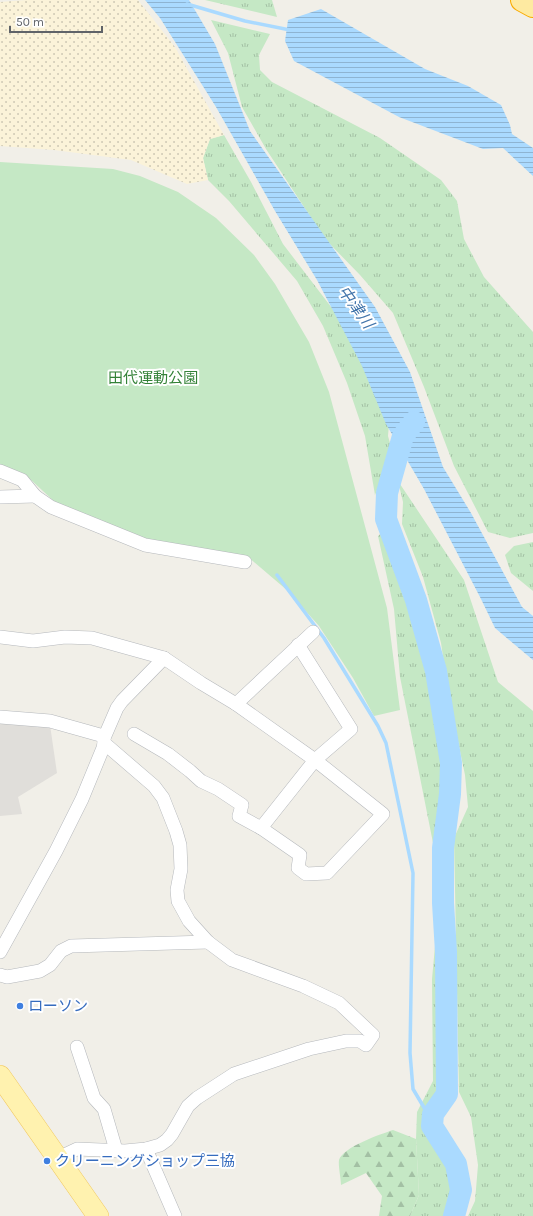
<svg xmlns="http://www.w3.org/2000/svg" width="533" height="1216" font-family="Karla,'Noto Sans JP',sans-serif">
	<defs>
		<pattern id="grass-tufts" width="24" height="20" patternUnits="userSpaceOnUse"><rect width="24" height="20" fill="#c5e8c5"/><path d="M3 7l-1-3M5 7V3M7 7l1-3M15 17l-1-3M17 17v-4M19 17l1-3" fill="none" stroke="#a3c0a4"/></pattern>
		<pattern id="forest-firs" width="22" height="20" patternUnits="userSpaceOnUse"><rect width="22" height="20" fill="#c5e8c5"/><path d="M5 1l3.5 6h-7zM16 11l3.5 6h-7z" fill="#a3c0a4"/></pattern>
		<pattern id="sand-dots" width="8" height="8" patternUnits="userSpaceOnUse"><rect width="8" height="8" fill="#fbf3d9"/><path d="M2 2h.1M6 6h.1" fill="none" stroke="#cec8b4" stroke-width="1.8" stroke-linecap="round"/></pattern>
		<pattern id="water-rules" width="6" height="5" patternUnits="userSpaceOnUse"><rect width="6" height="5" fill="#aadaff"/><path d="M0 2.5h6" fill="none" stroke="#8eb4d2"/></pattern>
	</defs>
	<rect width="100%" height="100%" fill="#f1efe8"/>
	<polygon fill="#e0deda" points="0,721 50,725 57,773 18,797 22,814 0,816"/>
	<g fill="url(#grass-tufts)">
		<polygon points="205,0 272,0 277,17"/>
		<polygon points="211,20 270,34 259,55 260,70 272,82 380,138 441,180 457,201 464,239 484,277 533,332 533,533 510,538 488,532 454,466 424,387 393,313 360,275 325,239 266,149 242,107 228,53"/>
		<polygon points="224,135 251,182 283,244 351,333 390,412 388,436 393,454 388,463 375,495 365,436 347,383 323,326 297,281 229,201 208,180 203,158 210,139"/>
		<polygon points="398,481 464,580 498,682 533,711 533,1216 468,1216 475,1201 478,1165 471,1117 459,1092 454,838 468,807 465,775 450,703 441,643 423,577 402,524 403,502"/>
		<polygon points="385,530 401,570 412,604 434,702 446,769 438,868 400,677 394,609 378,536"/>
		<polygon points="533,542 533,591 511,573 505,555 514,546"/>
		<polygon points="435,946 441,947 442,1081 435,1097 422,1115 432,1141 453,1180 445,1216 410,1216 419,1195 416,1139 417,1112 433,1081 432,979"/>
	</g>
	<path fill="url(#forest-firs)" d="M393 1130 416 1139 419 1195 410 1216H379L382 1196 366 1173 341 1185C341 1179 338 1165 339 1160 343 1147 381 1134 393 1130Z"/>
	<polygon fill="url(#sand-dots)" points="26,0 138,0 175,47 224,135 210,139 203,158 208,180 187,184 131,160 54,150 0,146 0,2"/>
	<polygon fill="#c5e8c5" points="0,162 113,169 140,176 178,192 216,218 254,255 275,284 309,342 329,392 387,608 400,710 374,716 353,678 319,626 288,591 247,556 147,539 57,504 30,479 0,466"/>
	<g fill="url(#water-rules)">
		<polygon points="145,0 189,0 215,44 250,131 375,307 410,372 443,467 471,513 522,607 533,616 533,660 495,628 481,599 424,489 386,424 362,366 317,280 275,211 216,107 160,18"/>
		<polygon points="321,9 425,69 468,86 501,105 510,125 512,134 533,148 533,176 503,148 483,149 399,117 294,61 285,41 288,20"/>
	</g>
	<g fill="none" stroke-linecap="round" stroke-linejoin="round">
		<g stroke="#aadaff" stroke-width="3.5">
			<polyline points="187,4 245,21 290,30"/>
			<polyline points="277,575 324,638 378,726 386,743 413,873 410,1053 413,1089 432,1121"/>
		</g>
		<polyline stroke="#aadaff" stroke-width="22" points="414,422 403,436 387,493 386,519 416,600 436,671 451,763 450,794 443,848 443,903 446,952 447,1094 433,1114 432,1126 456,1164 461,1190 454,1216"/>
		<defs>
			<g id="minor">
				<polyline points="0,471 22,480 35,496 51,507 145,545 245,562"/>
				<polyline points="0,497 35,496"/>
				<polyline points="0,637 33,641 65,637 92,638 164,658 201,683 236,704 315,760 383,814 327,873 306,874 298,868 300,855 261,828 239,816 242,805 218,789 201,781 190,771 168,754 134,734"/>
				<polyline points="236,704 313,632"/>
				<polyline points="0,717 50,721 100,735 104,738"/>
				<polyline points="261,828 315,760 351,729 298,645"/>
				<polyline points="0,952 56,851 82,799 103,748 104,743 104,738 117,708 122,701 164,658"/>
				<polyline points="0,975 7,977 40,971 50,965 61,951 71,946 208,942"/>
				<polyline points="77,1047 94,1098 104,1109 116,1150"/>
				<polyline points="146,1149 175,1216"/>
				<polyline points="58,1158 77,1149 125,1151 146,1149 160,1145 167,1140 172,1134 188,1106 197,1098 234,1074 309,1049 346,1041 360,1041 366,1045 373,1035 339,1003 303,986 232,960 208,942 189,921 178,901 177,890 181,869 180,845 176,831 163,798 154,786 104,743"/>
			</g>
			<polyline id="primary" points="0,1076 98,1216"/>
			<polyline id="trunk" points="522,0 533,6"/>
		</defs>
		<use href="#minor" stroke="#b5b8bc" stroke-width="14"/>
		<use href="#primary" stroke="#f2c960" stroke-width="22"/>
		<use href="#trunk" stroke="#f9ab00" stroke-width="24"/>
		<use href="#minor" stroke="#fff" stroke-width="13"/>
		<use href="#primary" stroke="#fff2af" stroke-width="21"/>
		<use href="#trunk" stroke="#feeaa1" stroke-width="22"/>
	</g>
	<g fill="#3f7fe0" stroke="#fff" stroke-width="1.5">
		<circle cx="20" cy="1006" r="4"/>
		<circle cx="47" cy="1161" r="4"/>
	</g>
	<g text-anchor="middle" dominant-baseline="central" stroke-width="4" stroke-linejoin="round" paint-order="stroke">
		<g font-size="15" fill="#348238" stroke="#fff">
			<text x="153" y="378">田代運動公園</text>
		</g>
		<g font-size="15" fill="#366cbe" stroke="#fff" text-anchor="start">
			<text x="28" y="1006">ローソン</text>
			<text x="55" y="1161">クリーニングショップ三協</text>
		</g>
		<g font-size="16" font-style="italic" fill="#4174aa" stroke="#fff">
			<text transform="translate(356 307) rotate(54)">中津川</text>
		</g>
	</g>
	<path d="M10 26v6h92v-6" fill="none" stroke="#5f6368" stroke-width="2"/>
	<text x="16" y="26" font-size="12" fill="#5f6368" stroke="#ffffff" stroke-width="3" paint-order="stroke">50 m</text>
</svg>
